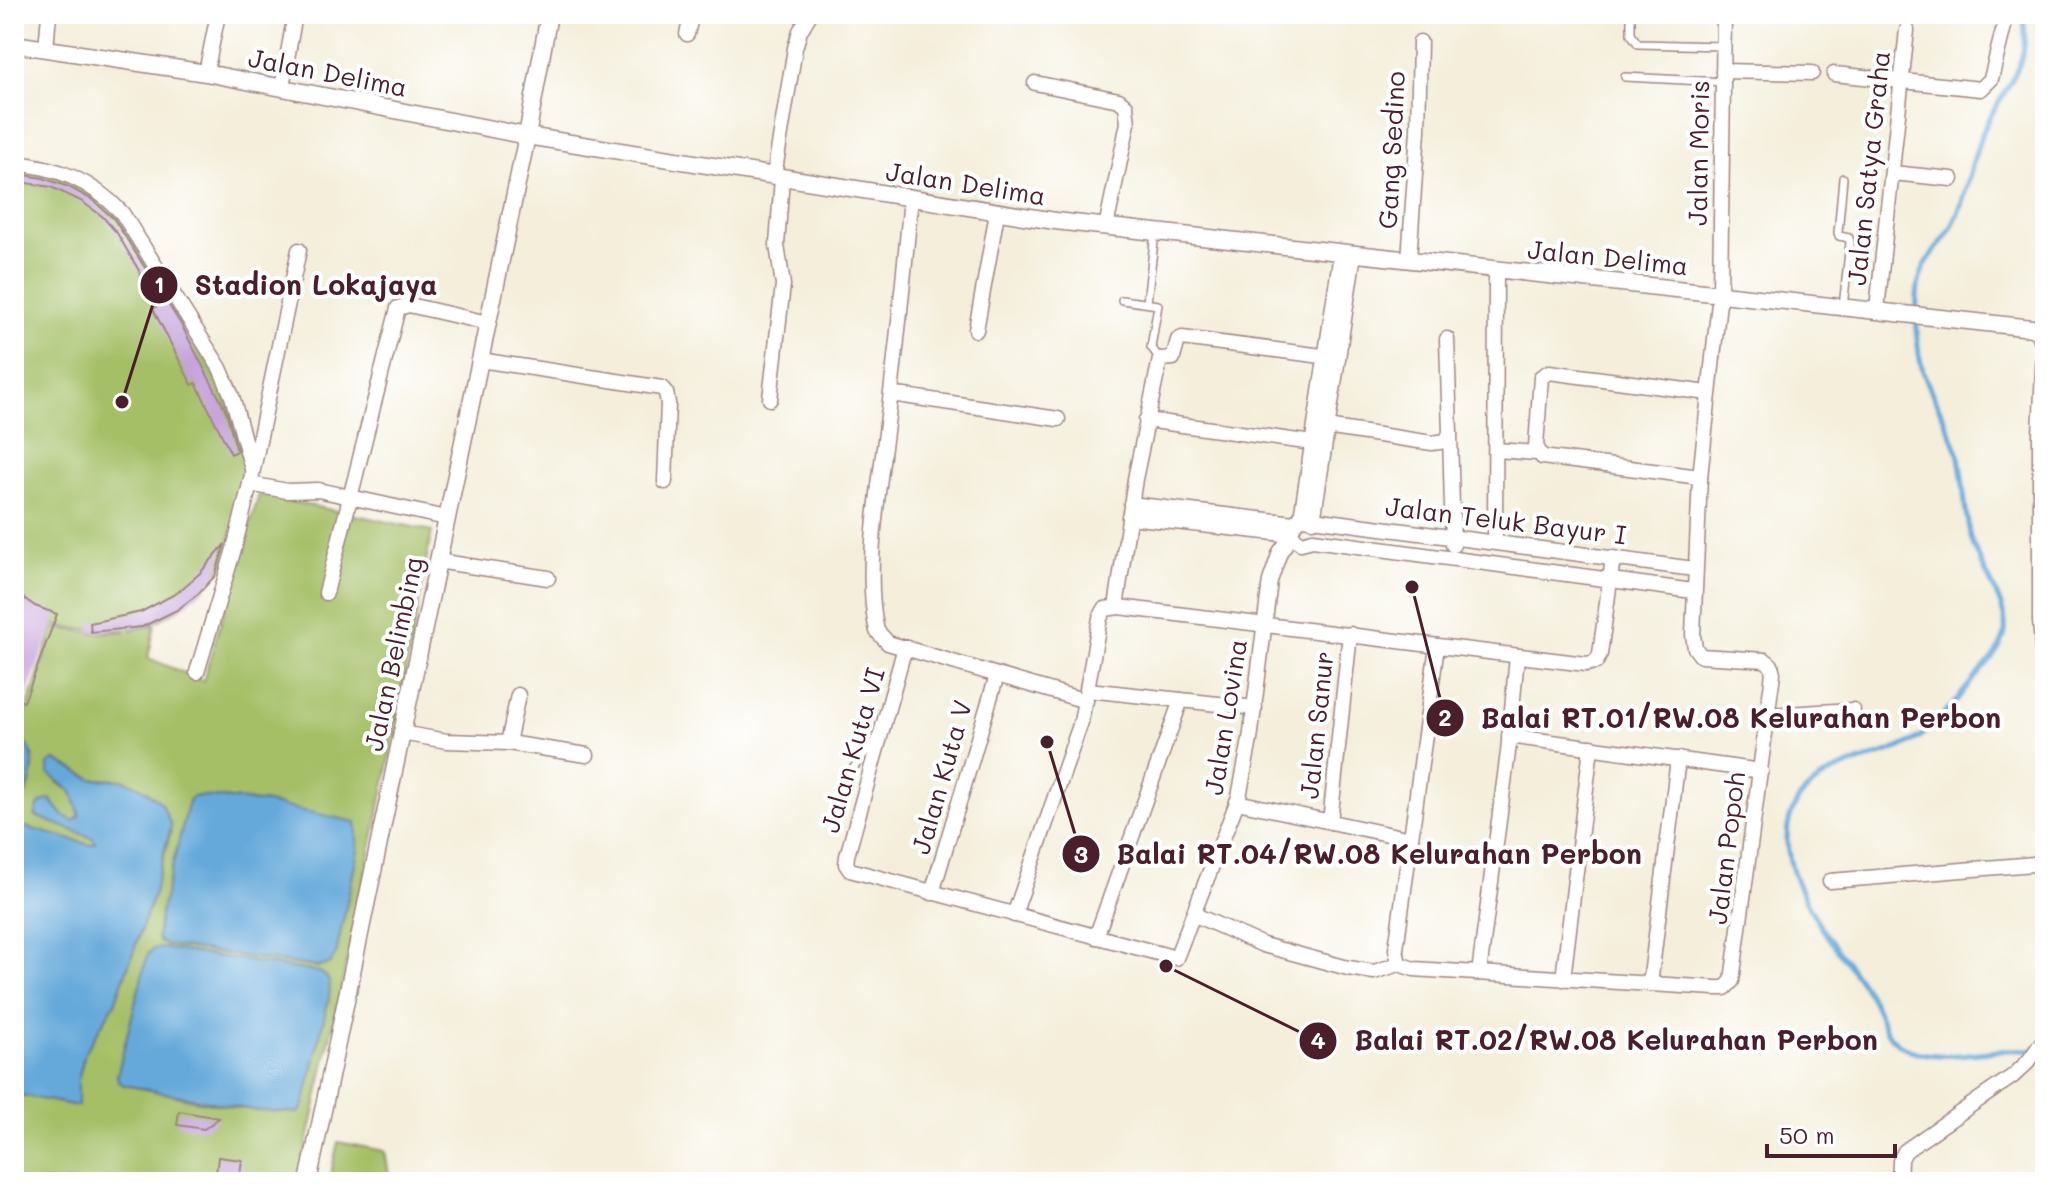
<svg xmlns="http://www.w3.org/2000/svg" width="2059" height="1196" font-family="Mali,sans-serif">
	<rect width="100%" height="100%" fill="#fff"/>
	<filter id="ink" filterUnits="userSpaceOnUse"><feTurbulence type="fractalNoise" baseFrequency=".0125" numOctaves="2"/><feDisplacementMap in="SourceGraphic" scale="16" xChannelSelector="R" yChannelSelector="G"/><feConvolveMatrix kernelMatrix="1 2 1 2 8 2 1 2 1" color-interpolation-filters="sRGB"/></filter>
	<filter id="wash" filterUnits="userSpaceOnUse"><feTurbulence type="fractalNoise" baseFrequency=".006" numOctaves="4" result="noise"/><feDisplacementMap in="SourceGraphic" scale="32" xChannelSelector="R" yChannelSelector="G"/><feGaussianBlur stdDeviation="1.8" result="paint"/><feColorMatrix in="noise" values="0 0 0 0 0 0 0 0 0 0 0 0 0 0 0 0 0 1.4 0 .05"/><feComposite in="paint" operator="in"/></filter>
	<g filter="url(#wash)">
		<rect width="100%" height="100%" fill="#f4eeda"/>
		<g fill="#a4bf66" stroke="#776f48" stroke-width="2" fill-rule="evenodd">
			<path d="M14 168 55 173 110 205 216 367 249 464 224 563 206 586 177 610 154 623 131 630 155 625 148 658 203 681 259 495 432 531 386 778 299 1182H14V1094L78 1106V1080L85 1052 115 1003 153 896 171 831 162 804 147 791 124 780 92 779 55 760 57 782 72 792 80 816 73 821 63 815 50 799 39 804 35 816 93 838 96 843 90 845 14 824V804C30 799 37 764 30 749 26 743 20 739 14 736V709L26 713 53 628 97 633 126 631 68 628 50 624 14 606ZM202 796 267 803 356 823 358 850 336 954 318 967 166 945 159 942 160 915 189 801 193 797ZM162 948 323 974 329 997 302 1110 259 1111 198 1101 119 1082 117 1076 147 957 150 952Z"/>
			<polygon points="338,1142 385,1151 390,1182 329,1182"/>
		</g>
		<g fill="#65a9da" stroke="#586482" stroke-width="2">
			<path d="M14 736C20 739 26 743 30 749 37 764 30 799 14 804Z"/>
			<polygon points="55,760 92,779 124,780 141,787 162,804 171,825 153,896 115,1003 85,1052 78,1080 78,1106 14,1094 14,824 90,845 96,843 93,838 35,816 39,804 50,799 63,815 73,821 80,816 72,792 48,773 48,764"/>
			<polygon points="202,796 267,803 356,822 358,850 336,954 330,964 318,967 166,945 157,939 160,915 189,801 193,797"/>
			<path d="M162 948 319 972C331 978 331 985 329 997L304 1105 299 1113 259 1111 124 1085 119 1082 117 1076 147 956 153 949Z"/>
		</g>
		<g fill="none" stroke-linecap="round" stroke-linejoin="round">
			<path stroke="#65a9da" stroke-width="5" d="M2023 14C2033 69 2001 88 1982 134 1971 161 1968 191 1956 218 1942 251 1920 255 1917 296 1916 320 1916 349 1923 371 1932 399 1950 424 1958 453 1965 482 1963 512 1972 541 1980 568 2012 609 2004 637 1999 653 1983 668 1972 681 1955 701 1939 726 1915 740 1890 755 1859 759 1833 772 1754 812 1793 887 1830 940 1844 959 1858 977 1870 996 1877 1008 1881 1021 1888 1033 1901 1054 1935 1057 1957 1055 1988 1053 2013 1047 2045 1051"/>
		</g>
		<g id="blocks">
			<g fill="#c6a2db">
				<polygon points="14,173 43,178 69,187 93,200 114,219 182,326 226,411 237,451 231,454 196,383 192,385 153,309 156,307 138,269 117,233 102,216 81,201 51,187 14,181"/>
				<polygon points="225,544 215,576 198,594 177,610 142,627 91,632 90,623 141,612 177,593 200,573"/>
				<polygon points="14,591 35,606 57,614 24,702 14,698"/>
				<polygon points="179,1111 219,1118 204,1129 177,1125"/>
				<polygon points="218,1157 242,1160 239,1182 215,1182"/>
			</g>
		</g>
	</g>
	<g filter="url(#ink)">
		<use href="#blocks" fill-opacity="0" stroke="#9f8682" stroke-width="2"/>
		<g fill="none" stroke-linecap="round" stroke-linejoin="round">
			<defs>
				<g id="service">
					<polyline points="1631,14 1631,34 1638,44 1723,46"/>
					<polyline points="1625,77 1723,82"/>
					<polyline points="1843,178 1838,233 1839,236 1849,238 1850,243 1843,307"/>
					<polyline points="1122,300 1158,305 1151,347 1160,359"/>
					<polyline points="1147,302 1155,233"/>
					<polyline points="846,778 876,738"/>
				</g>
				<g id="minor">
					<polyline points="687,34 692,14"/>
					<polyline points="46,49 49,14"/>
					<polyline points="1723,71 1812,73"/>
					<polyline points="206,73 218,14"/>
					<polyline points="1834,74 1981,89 1991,79 2004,26"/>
					<polyline points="1035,83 1119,100 1126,106 1128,123 1106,227"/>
					<polyline points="282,87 295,14"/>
					<path d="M14 163C58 167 92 181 122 213L220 368 232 396 252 469"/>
					<polyline points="1892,173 1952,179"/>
					<polyline points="774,176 795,48 800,31 810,14"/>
					<path d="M911 198C904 274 897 349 887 424 880 484 863 572 877 631L888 643 1086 701"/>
					<polyline points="1409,260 1418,131 1420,42"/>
					<polyline points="1877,310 1907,30"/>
					<polyline points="976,330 997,213"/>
					<polyline points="480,360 662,388 666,393 668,403 665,482"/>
					<polyline points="891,394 1058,419"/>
					<polyline points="770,399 783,285 777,245 782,178"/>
					<polyline points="1146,420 1320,444"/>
					<polyline points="1319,426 1432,443 1446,441 1450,433 1447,339"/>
					<polyline points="1450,433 1453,545"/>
					<polyline points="1496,450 1537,453"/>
					<polyline points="1700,477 1542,457 1536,446 1541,377 1549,372 1708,393"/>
					<polyline points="250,484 287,491 318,490 446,518"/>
					<polyline points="1131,504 1294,523"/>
					<polyline points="1301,518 1341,253"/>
					<polyline points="1313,521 1354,254"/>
					<polyline points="1495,542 1496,269"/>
					<polyline points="437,561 548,578"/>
					<polyline points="1693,591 1313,540 1301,543 1294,538 1291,531 1297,520 1305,518 1694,569"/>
					<polyline points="326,593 398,308 409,305 488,323"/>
					<polyline points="1116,607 1135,479 1160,359 1173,358 1178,340 1182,338 1338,358"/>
					<polyline points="905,647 847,856 846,864 850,870 1176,958 1239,797 1250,740 1270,581 1280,552 1292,535 1129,517"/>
					<polyline points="197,672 234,549 250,484 299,250"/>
					<polyline points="1088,690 1255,708"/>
					<polyline points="1768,715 1853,710"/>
					<polyline points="401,733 447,741 508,743 587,755"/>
					<polyline points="1509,736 1761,771"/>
					<polyline points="508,743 518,695"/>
					<polyline points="1237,802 1411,839"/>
					<polyline points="1330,822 1350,634"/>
					<polyline points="1830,881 2045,863"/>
					<polyline points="932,893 997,675"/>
					<polyline points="1014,915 1081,722 1100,618 1105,609 1119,607 1586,664 1596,662 1600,654 1613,558"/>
					<polyline points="1195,915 1263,945 1348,968 1374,972 1399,964"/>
					<polyline points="1096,937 1181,700"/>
					<polyline points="1399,964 1414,969 1715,988 1725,988 1732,981 1773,673 1771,665 1765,660 1701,656 1695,648 1693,635 1700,477 1720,293 1724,14"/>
					<polyline points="1399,964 1396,949 1437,646"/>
					<polyline points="1479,973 1508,752 1517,656"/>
					<polyline points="1563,979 1591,747"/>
					<polyline points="1650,984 1678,759"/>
					<polyline points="1899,1182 1900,1161 1905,1151 2013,1076 2028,1062 2045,1038"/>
				</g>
				<g id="tertiary">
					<polyline points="14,44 206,73 527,136 1055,221 2032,328 2040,333 2045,348 2041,435 2041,621 2045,668"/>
					<polyline points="308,1182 527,136 549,14"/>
				</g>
			</defs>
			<use href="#service" stroke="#9f8682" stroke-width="10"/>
			<use href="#minor" stroke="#9f8682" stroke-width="17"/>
			<use href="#tertiary" stroke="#9f8682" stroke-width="19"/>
			<use href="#service" stroke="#fff" stroke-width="7"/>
			<use href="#minor" stroke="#fff" stroke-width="14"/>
			<use href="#tertiary" stroke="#fff" stroke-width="16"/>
		</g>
	</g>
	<g text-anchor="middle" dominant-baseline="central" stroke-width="8" stroke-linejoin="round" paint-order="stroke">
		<g font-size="26" fill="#4a1f2b" stroke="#fff">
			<text transform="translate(328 72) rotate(11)">Jalan Delima</text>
			<text transform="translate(1391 150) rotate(-87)">Gang Sedino</text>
			<text transform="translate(1698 153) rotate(-89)">Jalan Moris</text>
			<text transform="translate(1868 168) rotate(-84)">Jalan Satya Graha</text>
			<text transform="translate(966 183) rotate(9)">Jalan Delima</text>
			<text transform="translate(1608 257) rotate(6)">Jalan Delima</text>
			<text transform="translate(1506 520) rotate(7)">Jalan Teluk Bayur I</text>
			<text transform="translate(393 654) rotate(-78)">Jalan Belimbing</text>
			<text transform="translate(1225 717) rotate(-81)">Jalan Lovina</text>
			<text transform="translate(1316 725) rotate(-84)">Jalan Sanur</text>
			<text transform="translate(852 750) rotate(-74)">Jalan Kuta VI</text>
			<text transform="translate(941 777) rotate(-74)">Jalan Kuta V</text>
			<text transform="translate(1726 848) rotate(-83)">Jalan Popoh</text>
		</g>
	</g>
	<path fill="none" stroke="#4a1f2b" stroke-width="3" d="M122 402L159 285M1412 587L1445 718M1047 742L1081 854M1166 966L1318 1041"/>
	<g fill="#4a1f2b" stroke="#fff" stroke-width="3">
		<circle cx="122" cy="402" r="8"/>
		<circle cx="1412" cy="587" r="8"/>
		<circle cx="1047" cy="742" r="8"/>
		<circle cx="1166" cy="966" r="8"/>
		<circle cx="159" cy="285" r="20"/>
		<circle cx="1445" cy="718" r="20"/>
		<circle cx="1081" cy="854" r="20"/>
		<circle cx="1318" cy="1041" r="20"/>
	</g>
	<g font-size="24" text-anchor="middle" font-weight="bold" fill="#fff">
		<text x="159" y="293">1</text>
		<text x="1445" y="726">2</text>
		<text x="1081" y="863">3</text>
		<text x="1318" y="1049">4</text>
	</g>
	<g font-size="28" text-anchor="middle" font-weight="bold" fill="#4a1f2b" stroke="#fff" stroke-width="8" stroke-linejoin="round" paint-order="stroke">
		<text x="316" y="295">Stadion Lokajaya</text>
		<text x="1741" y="728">Balai RT.01/RW.08 Kelurahan Perbon</text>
		<text x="1379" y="864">Balai RT.04/RW.08 Kelurahan Perbon</text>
		<text x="1616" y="1050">Balai RT.02/RW.08 Kelurahan Perbon</text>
	</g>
	<rect width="2059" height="1196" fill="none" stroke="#fff" stroke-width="48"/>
	<path d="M1767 1144v12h128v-12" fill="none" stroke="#4a1f2b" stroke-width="4"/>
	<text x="1779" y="1144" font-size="24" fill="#4a1f2b" stroke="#ffffff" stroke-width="6" paint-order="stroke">50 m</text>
</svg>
